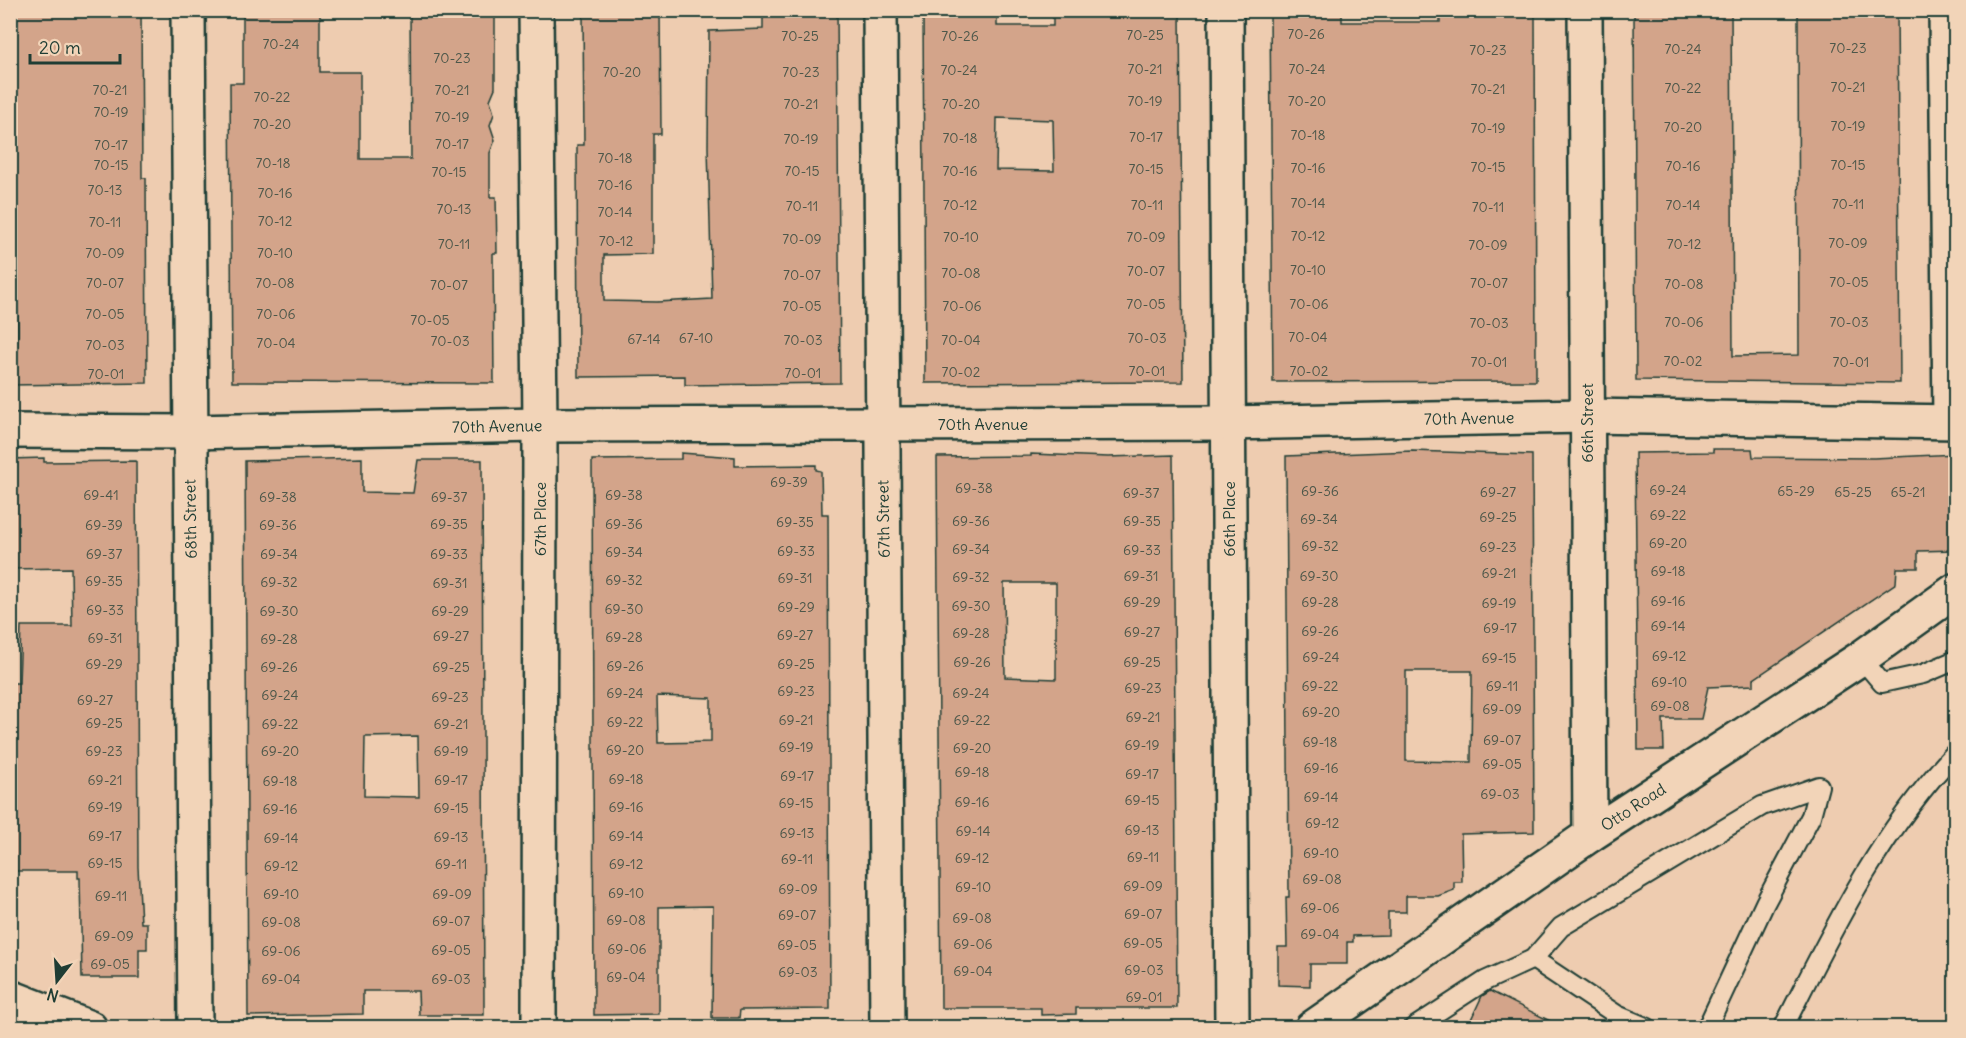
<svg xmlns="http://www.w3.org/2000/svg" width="1966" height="1038" font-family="Delius,sans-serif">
	<rect width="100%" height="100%" fill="#eeccb0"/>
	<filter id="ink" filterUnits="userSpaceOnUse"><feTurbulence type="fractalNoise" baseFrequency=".0167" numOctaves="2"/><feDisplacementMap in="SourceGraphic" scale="12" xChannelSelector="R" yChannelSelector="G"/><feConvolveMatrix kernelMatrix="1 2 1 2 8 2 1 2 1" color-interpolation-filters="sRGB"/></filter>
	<g filter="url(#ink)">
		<g fill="#d3a48a" stroke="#1f3d34" stroke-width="1.5" fill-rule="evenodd">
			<polygon points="10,10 141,10 142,178 146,178 147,383 10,385 10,360 17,360 18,331 14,158 10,158"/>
			<polygon points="243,10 320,10 320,72 360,72 360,159 411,159 410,10 495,10 495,88 490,100 494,114 490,125 495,140 490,153 490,197 496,197 497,253 493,253 494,383 232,382 230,83 243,83"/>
			<polygon points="583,10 660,10 661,134 653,134 653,254 604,255 604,301 657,302 712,299 708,147 709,31 763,29 763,10 837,10 840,383 685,385 685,376 578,377 577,145 584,145"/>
			<path d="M923 10H997V26H1053V10H1180L1183 382 925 383ZM997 118 1053 120 1054 171 996 170Z"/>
			<polygon points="1270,10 1342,10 1342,22 1440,22 1440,10 1535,10 1536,381 1273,382"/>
			<polygon points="1634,10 1731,10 1733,356 1799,355 1798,10 1897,10 1900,383 1636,380"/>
			<polygon points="1713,449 1752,449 1753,457 1874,458 1956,454 1956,550 1918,551 1918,568 1897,568 1896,583 1754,679 1754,685 1708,687 1701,719 1663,719 1664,750 1638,750 1635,453 1713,452"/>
			<path d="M1412 451 1532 455 1534 832 1461 834 1462 882H1454V890L1438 896H1406V912H1388V935L1353 936V942H1347V964H1310V986L1278 985V947H1287L1286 897H1289L1286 456ZM1406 671H1472L1471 762 1406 761Z"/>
			<path d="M681 453 735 457V466L816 465V470L821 471 822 514H828L830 1009 740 1010 739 1018H712L713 906 659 907V1014L594 1015 592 460 681 459ZM657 696 711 698V742L658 743Z"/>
			<path d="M1031 454 1108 457 1173 455 1177 1008H1076V1014L1041 1015V1008H941L937 457 1031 456ZM1004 583H1056V679L1005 677Z"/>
			<polygon points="44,458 44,462 136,461 138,867 141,923 147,923 147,949 139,949 139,978 82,978 80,878 78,878 78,871 10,871 10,683 19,683 21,626 72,626 71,568 10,569 10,459"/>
			<path d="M362 458V492L413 493 418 460H482L484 1015H419L418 991H363V1014L248 1016 245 461ZM418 736 419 797 364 796 365 737Z"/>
			<polygon points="1490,991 1564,1028 1467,1028 1482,996"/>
		</g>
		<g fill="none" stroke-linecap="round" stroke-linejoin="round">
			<defs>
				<g id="service">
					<polyline points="1861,658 1882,683 1923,674 1956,660"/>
					<polyline points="1533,959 1617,1015 1648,1028"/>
					<polyline points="1413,1028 1485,981 1533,959 1561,927 1762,806 1819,786 1811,816 1765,903 1709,1023 1704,1028"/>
					<path d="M1783 1028C1832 931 1880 831 1956 752"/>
				</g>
				<g id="minor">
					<polyline points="188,10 195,1028"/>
					<polyline points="536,10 540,425 539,1028"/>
					<polyline points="880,10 887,1028"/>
					<polyline points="1226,10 1232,1028"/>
					<polyline points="1585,10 1590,835"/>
					<polyline points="1946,10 1950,421"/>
					<polyline points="10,431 190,432 540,425 1228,423 1587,416 1956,422"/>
					<polyline points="10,997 90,1028"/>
					<polyline points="1312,1028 1590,835 1861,658 1956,590"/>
				</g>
			</defs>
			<use href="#service" stroke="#1f3d34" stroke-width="22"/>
			<use href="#minor" stroke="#1f3d34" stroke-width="38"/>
			<use href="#service" stroke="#f2d4b8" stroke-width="18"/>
			<use href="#minor" stroke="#f2d4b8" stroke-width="33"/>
		</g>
	</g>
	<g text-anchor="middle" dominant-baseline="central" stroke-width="4.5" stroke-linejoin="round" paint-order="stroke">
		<g font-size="14" fill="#4c574a">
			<text x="1306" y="34">70-26</text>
			<text x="1145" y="35">70-25</text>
			<text x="800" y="36">70-25</text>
			<text x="960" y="36">70-26</text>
			<text x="281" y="44">70-24</text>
			<text x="1848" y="48">70-23</text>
			<text x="1683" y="49">70-24</text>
			<text x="1488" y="50">70-23</text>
			<text x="452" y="58">70-23</text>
			<text x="1145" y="69">70-21</text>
			<text x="1307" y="69">70-24</text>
			<text x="959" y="70">70-24</text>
			<text x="622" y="72">70-20</text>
			<text x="801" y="72">70-23</text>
			<text x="1848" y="87">70-21</text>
			<text x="1683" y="88">70-22</text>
			<text x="1488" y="89">70-21</text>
			<text x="110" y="90">70-21</text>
			<text x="452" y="90">70-21</text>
			<text x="272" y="97">70-22</text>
			<text x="1145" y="101">70-19</text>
			<text x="1307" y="101">70-20</text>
			<text x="801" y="104">70-21</text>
			<text x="961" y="104">70-20</text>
			<text x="111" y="112">70-19</text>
			<text x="452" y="117">70-19</text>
			<text x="272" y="124">70-20</text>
			<text x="1848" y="126">70-19</text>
			<text x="1683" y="127">70-20</text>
			<text x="1488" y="128">70-19</text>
			<text x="1308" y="135">70-18</text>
			<text x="1146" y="137">70-17</text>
			<text x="960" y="138">70-18</text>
			<text x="801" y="139">70-19</text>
			<text x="452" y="144">70-17</text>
			<text x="111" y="145">70-17</text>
			<text x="615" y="158">70-18</text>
			<text x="273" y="163">70-18</text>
			<text x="111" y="165">70-15</text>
			<text x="1848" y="165">70-15</text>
			<text x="1683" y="166">70-16</text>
			<text x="1488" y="167">70-15</text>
			<text x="1308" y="168">70-16</text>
			<text x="1146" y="169">70-15</text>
			<text x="802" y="171">70-15</text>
			<text x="960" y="171">70-16</text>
			<text x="449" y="172">70-15</text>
			<text x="615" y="185">70-16</text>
			<text x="105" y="190">70-13</text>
			<text x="275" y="193">70-16</text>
			<text x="1308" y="203">70-14</text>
			<text x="1848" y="204">70-11</text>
			<text x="960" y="205">70-12</text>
			<text x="1147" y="205">70-11</text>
			<text x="1683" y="205">70-14</text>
			<text x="802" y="206">70-11</text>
			<text x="1488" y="207">70-11</text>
			<text x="454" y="209">70-13</text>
			<text x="615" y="212">70-14</text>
			<text x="275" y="221">70-12</text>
			<text x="105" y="222">70-11</text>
			<text x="1308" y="236">70-12</text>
			<text x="961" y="237">70-10</text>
			<text x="1146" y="237">70-09</text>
			<text x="802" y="239">70-09</text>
			<text x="616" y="241">70-12</text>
			<text x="1848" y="243">70-09</text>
			<text x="454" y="244">70-11</text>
			<text x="1684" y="244">70-12</text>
			<text x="1488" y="245">70-09</text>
			<text x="105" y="253">70-09</text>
			<text x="275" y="253">70-10</text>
			<text x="1308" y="270">70-10</text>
			<text x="1146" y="271">70-07</text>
			<text x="961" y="273">70-08</text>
			<text x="802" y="275">70-07</text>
			<text x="1849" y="282">70-05</text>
			<text x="105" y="283">70-07</text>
			<text x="275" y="283">70-08</text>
			<text x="1489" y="283">70-07</text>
			<text x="1684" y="284">70-08</text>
			<text x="449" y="285">70-07</text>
			<text x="1146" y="304">70-05</text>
			<text x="1309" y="304">70-06</text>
			<text x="802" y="306">70-05</text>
			<text x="962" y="306">70-06</text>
			<text x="105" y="314">70-05</text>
			<text x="276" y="314">70-06</text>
			<text x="430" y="320">70-05</text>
			<text x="1684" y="322">70-06</text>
			<text x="1849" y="322">70-03</text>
			<text x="1489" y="323">70-03</text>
			<text x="1308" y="337">70-04</text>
			<text x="696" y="338">67-10</text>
			<text x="1147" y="338">70-03</text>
			<text x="644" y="339">67-14</text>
			<text x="803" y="340">70-03</text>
			<text x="961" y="340">70-04</text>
			<text x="450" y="341">70-03</text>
			<text x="276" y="343">70-04</text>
			<text x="105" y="345">70-03</text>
			<text x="1683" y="361">70-02</text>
			<text x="1489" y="362">70-01</text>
			<text x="1851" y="362">70-01</text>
			<text x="1147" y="371">70-01</text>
			<text x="1309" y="371">70-02</text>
			<text x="961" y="372">70-02</text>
			<text x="803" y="373">70-01</text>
			<text x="106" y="374">70-01</text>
			<text x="789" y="482">69-39</text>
			<text x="974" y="488">69-38</text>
			<text x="1668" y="490">69-24</text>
			<text x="1320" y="491">69-36</text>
			<text x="1796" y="491">65-29</text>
			<text x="1498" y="492">69-27</text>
			<text x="1853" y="492">65-25</text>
			<text x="1908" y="492">65-21</text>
			<text x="1141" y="493">69-37</text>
			<text x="101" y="495">69-41</text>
			<text x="624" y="495">69-38</text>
			<text x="278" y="497">69-38</text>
			<text x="449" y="497">69-37</text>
			<text x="1668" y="515">69-22</text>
			<text x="1498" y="517">69-25</text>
			<text x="1319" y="519">69-34</text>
			<text x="971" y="521">69-36</text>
			<text x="1142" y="521">69-35</text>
			<text x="795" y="522">69-35</text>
			<text x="449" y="524">69-35</text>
			<text x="624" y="524">69-36</text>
			<text x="104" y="525">69-39</text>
			<text x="278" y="525">69-36</text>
			<text x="1668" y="543">69-20</text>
			<text x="1320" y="546">69-32</text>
			<text x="1498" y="547">69-23</text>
			<text x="971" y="549">69-34</text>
			<text x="1142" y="550">69-33</text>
			<text x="796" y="551">69-33</text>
			<text x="624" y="552">69-34</text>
			<text x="104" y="554">69-37</text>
			<text x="279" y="554">69-34</text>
			<text x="449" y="554">69-33</text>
			<text x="1668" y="571">69-18</text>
			<text x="1499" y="573">69-21</text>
			<text x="1141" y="576">69-31</text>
			<text x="1319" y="576">69-30</text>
			<text x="971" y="577">69-32</text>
			<text x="795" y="578">69-31</text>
			<text x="624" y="580">69-32</text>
			<text x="104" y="581">69-35</text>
			<text x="279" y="582">69-32</text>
			<text x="450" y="583">69-31</text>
			<text x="1668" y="601">69-16</text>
			<text x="1142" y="602">69-29</text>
			<text x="1320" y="602">69-28</text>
			<text x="1499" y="603">69-19</text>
			<text x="971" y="606">69-30</text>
			<text x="796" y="607">69-29</text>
			<text x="624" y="609">69-30</text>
			<text x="105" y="610">69-33</text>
			<text x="279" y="611">69-30</text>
			<text x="450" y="611">69-29</text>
			<text x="1668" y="626">69-14</text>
			<text x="1500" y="628">69-17</text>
			<text x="1320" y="631">69-26</text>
			<text x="1142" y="632">69-27</text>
			<text x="971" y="633">69-28</text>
			<text x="795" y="635">69-27</text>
			<text x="451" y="636">69-27</text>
			<text x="624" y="637">69-28</text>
			<text x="105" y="638">69-31</text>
			<text x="279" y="639">69-28</text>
			<text x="1669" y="656">69-12</text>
			<text x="1321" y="657">69-24</text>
			<text x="1499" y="658">69-15</text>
			<text x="972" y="662">69-26</text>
			<text x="1142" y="662">69-25</text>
			<text x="104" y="664">69-29</text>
			<text x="796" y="664">69-25</text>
			<text x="625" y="666">69-26</text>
			<text x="279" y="667">69-26</text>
			<text x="451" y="667">69-25</text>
			<text x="1669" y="682">69-10</text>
			<text x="1320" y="686">69-22</text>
			<text x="1502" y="686">69-11</text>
			<text x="1143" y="688">69-23</text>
			<text x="796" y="691">69-23</text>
			<text x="625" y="693">69-24</text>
			<text x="971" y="693">69-24</text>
			<text x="280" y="695">69-24</text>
			<text x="450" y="697">69-23</text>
			<text x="95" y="700">69-27</text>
			<text x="1670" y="706">69-08</text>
			<text x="1502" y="709">69-09</text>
			<text x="1321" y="712">69-20</text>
			<text x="1143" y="717">69-21</text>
			<text x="796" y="720">69-21</text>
			<text x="972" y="720">69-22</text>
			<text x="625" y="722">69-22</text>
			<text x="104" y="723">69-25</text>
			<text x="280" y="724">69-22</text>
			<text x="451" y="724">69-21</text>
			<text x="1502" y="740">69-07</text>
			<text x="1320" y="742">69-18</text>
			<text x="1142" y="745">69-19</text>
			<text x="796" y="747">69-19</text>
			<text x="972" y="748">69-20</text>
			<text x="625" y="750">69-20</text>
			<text x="104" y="751">69-23</text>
			<text x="280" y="751">69-20</text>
			<text x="451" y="751">69-19</text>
			<text x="1502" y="764">69-05</text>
			<text x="1321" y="768">69-16</text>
			<text x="972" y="772">69-18</text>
			<text x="1142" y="774">69-17</text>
			<text x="797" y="776">69-17</text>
			<text x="626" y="779">69-18</text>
			<text x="105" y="780">69-21</text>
			<text x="451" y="780">69-17</text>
			<text x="280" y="781">69-18</text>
			<text x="1500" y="794">69-03</text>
			<text x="1321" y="797">69-14</text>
			<text x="1142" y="800">69-15</text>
			<text x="972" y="802">69-16</text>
			<text x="796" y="803">69-15</text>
			<text x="105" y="807">69-19</text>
			<text x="626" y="807">69-16</text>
			<text x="451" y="808">69-15</text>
			<text x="280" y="809">69-16</text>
			<text x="1322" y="823">69-12</text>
			<text x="1142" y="830">69-13</text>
			<text x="973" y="831">69-14</text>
			<text x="797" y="833">69-13</text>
			<text x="105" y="836">69-17</text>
			<text x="626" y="836">69-14</text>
			<text x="451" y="837">69-13</text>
			<text x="281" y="838">69-14</text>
			<text x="1321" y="853">69-10</text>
			<text x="1143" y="857">69-11</text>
			<text x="972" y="858">69-12</text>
			<text x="797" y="859">69-11</text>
			<text x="105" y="863">69-15</text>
			<text x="451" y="864">69-11</text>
			<text x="626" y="864">69-12</text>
			<text x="281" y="866">69-12</text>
			<text x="1322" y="879">69-08</text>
			<text x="1143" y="886">69-09</text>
			<text x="973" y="887">69-10</text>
			<text x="798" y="889">69-09</text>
			<text x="626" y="893">69-10</text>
			<text x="281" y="894">69-10</text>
			<text x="452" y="894">69-09</text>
			<text x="111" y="896">69-11</text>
			<text x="1320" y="908">69-06</text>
			<text x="1143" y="914">69-07</text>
			<text x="797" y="915">69-07</text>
			<text x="972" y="918">69-08</text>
			<text x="626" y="920">69-08</text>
			<text x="451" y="921">69-07</text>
			<text x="281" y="922">69-08</text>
			<text x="1320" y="934">69-04</text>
			<text x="114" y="936">69-09</text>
			<text x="1143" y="943">69-05</text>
			<text x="973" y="944">69-06</text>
			<text x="797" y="945">69-05</text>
			<text x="627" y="949">69-06</text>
			<text x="451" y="950">69-05</text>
			<text x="281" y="951">69-06</text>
			<text x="110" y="964">69-05</text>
			<text x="1144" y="970">69-03</text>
			<text x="973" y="971">69-04</text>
			<text x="798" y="972">69-03</text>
			<text x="626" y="977">69-04</text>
			<text x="281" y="979">69-04</text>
			<text x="451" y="979">69-03</text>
			<text x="1144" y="997">69-01</text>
		</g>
		<g font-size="16" fill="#1f3d34" stroke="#f2d4b8">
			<text transform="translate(1469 418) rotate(-1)">70th Avenue</text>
			<text transform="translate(1587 423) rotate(-90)">66th Street</text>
			<text x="983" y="424">70th Avenue</text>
			<text transform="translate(497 426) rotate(-1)">70th Avenue</text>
			<text transform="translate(190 519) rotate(-91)">68th Street</text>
			<text transform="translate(540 519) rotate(-90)">67th Place</text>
			<text transform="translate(883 519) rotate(-91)">67th Street</text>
			<text transform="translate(1229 519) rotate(-90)">66th Place</text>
			<text transform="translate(1633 807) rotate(-33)">Otto Road</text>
		</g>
	</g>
	<rect width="1966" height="1038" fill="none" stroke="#f2d4b8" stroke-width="36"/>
	<rect x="18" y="18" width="1930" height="1002" fill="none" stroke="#1f3d34" stroke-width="2" filter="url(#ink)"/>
	<g transform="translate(57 981) rotate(197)" stroke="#f2d4b8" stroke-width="4.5" paint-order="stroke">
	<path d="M0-4.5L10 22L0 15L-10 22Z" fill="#1f3d34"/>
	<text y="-9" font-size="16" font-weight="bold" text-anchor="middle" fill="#1f3d34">N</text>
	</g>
	<path d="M30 54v9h90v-9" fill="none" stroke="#1f3d34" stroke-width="3"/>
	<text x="39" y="54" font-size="18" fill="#1f3d34" stroke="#f2d4b8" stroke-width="4.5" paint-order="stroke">20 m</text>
</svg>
